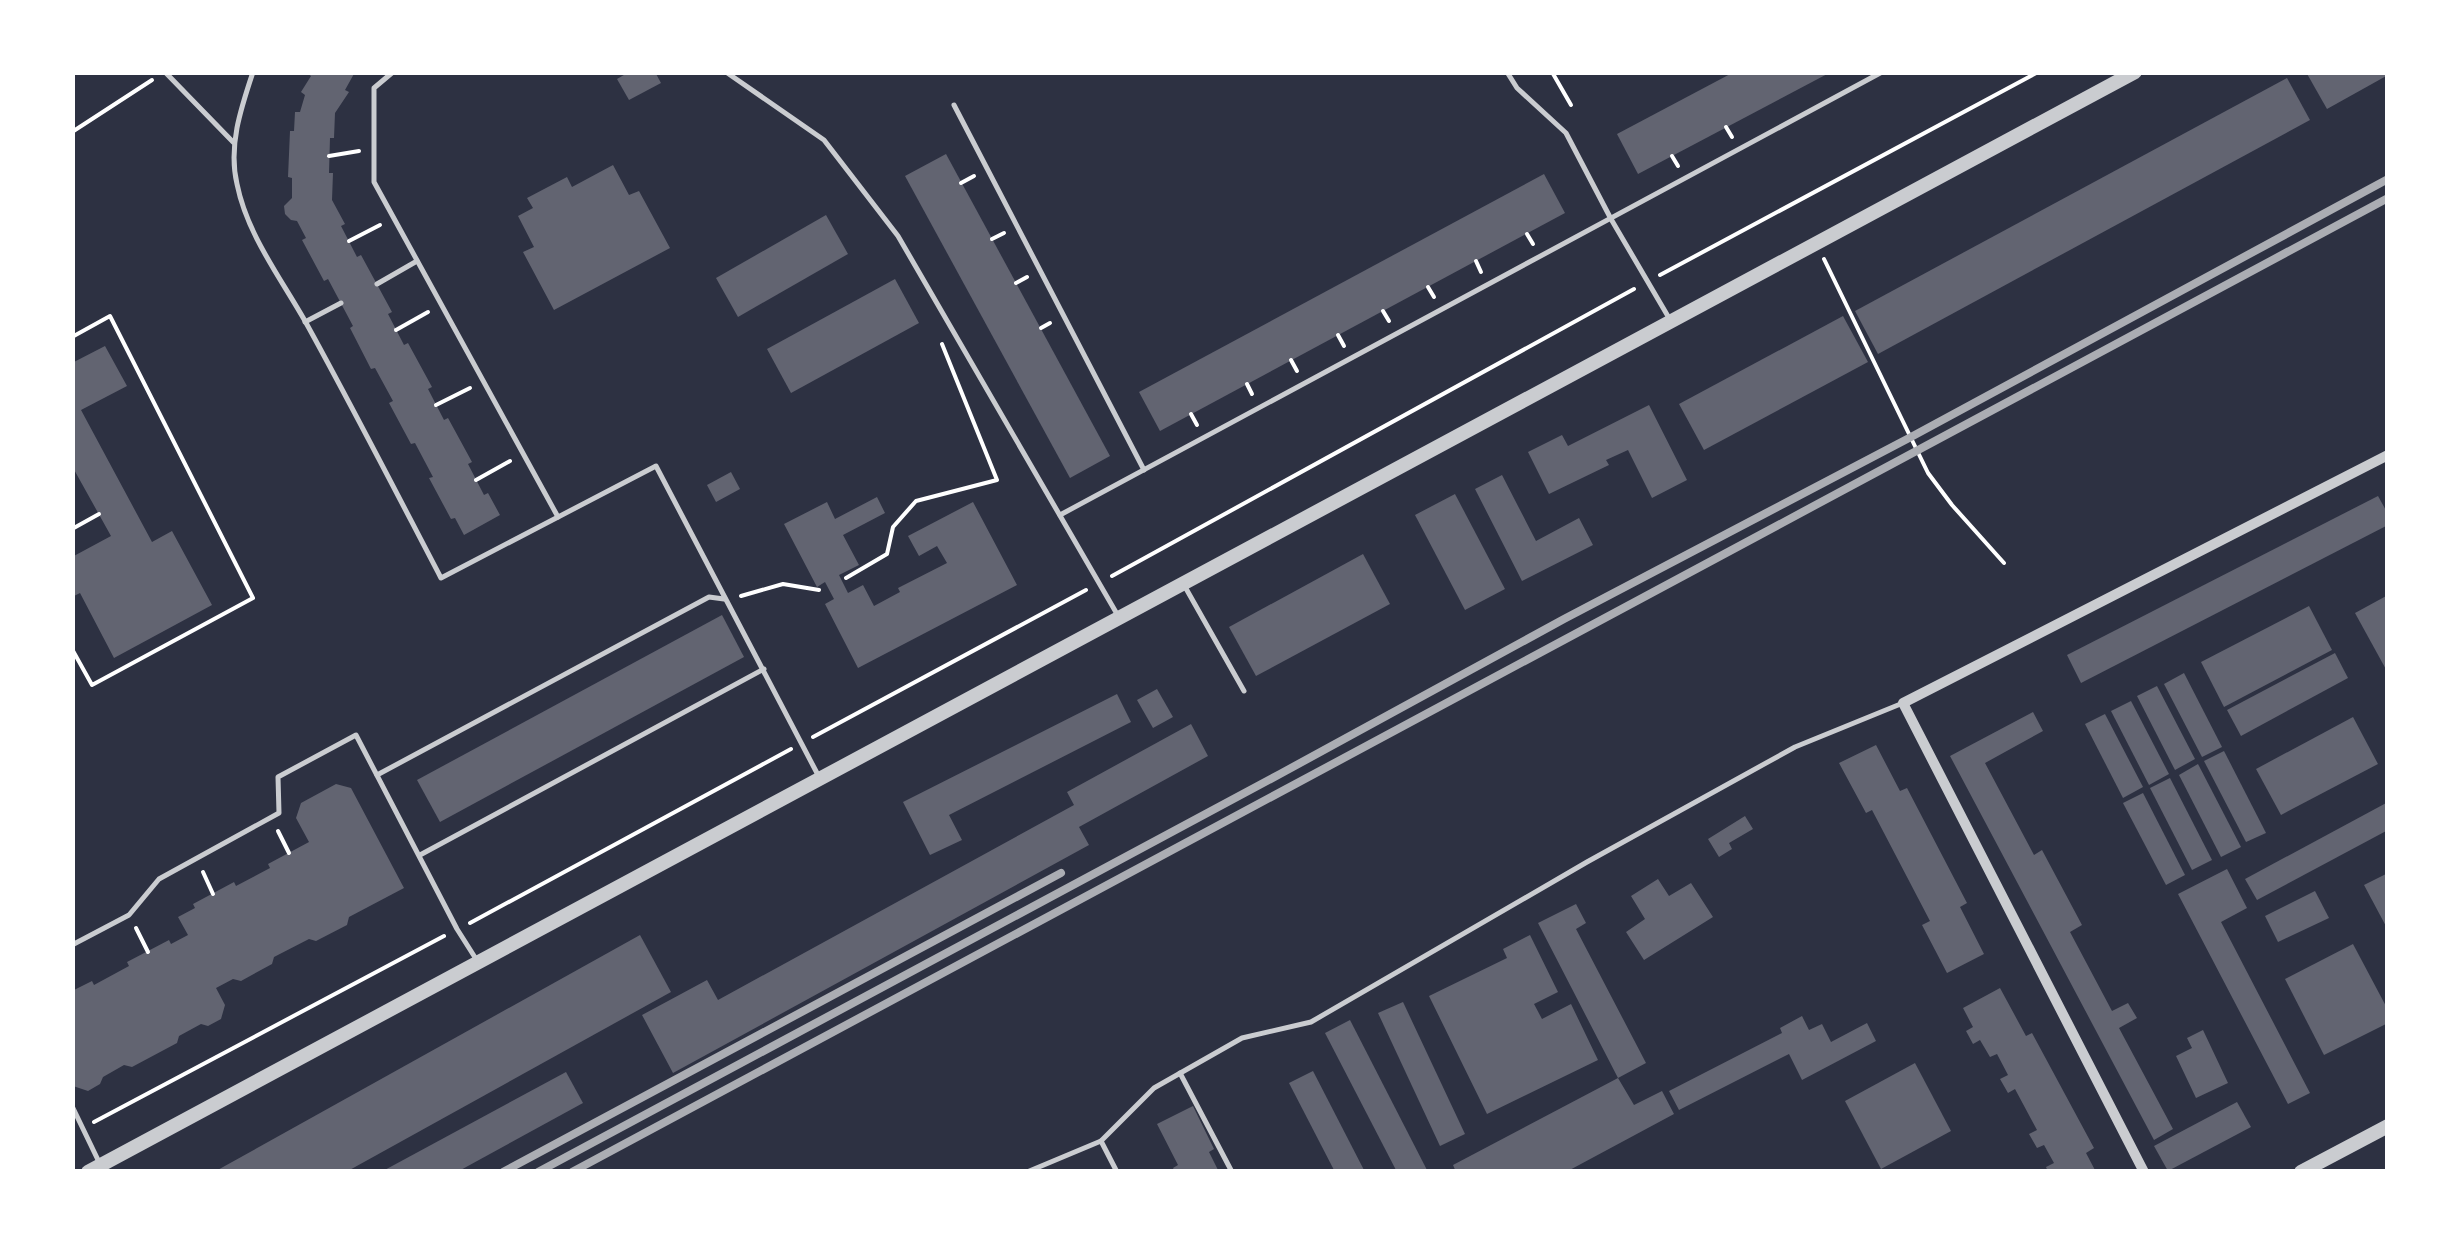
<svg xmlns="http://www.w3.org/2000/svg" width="2460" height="1244" font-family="'Noto Sans',sans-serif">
	<rect width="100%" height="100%" fill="#2d3142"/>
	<g fill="#626471">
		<polygon points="306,72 355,72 345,90 349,92 335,113 334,138 330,138 329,173 333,173 332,200 345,224 341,226 357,257 361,255 392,312 388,314 404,345 408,343 432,387 428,389 444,420 448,418 472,462 468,464 484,495 488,493 500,515 464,535 455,518 451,519 429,478 433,477 415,443 411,444 389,403 393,401 375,368 371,369 350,328 353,326 328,279 324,281 302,240 306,238 297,221 291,220 285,214 284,206 292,198 292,178 288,177 290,131 294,131 295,112 300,112 305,95 301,92 311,76"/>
		<polygon points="629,72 655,72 661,83 629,100 617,79"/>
		<polygon points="1734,72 1831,72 1638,174 1617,134"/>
		<polygon points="2306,72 2388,72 2388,75 2327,109"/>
		<polygon points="2287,78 2310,120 1878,354 1855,311"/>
		<polygon points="946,154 1110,456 1070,478 905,176"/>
		<polygon points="613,165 629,195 639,191 670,248 554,310 523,252 534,247 518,216 533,208 527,198 567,177 572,187"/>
		<polygon points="1544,174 1565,213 1160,431 1139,392"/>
		<polygon points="826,215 848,254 738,317 716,278"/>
		<polygon points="895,279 919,323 791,393 767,349"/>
		<polygon points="1843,316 1868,362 1704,450 1679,404"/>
		<polygon points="105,346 127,386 81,410 152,542 172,531 212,605 114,658 80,593 72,597 72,557 111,536 72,466 72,363"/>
		<polygon points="1649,405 1687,480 1652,498 1628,450 1606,460 1609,465 1549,494 1528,452 1562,435 1568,446"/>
		<polygon points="731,472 740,489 716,502 707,485"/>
		<polygon points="1502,475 1536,541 1579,518 1593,545 1522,581 1475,489"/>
		<polygon points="1455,494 1505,589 1465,610 1415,515"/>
		<polygon points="2378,496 2388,514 2388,525 2081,683 2067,655"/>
		<polygon points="877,497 885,513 843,535 859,565 839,575 848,593 863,585 874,606 900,592 898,588 947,563 937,546 919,556 908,536 973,502 1017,585 858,668 825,604 834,599 825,582 817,587 784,524 827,502 835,519"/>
		<polygon points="1363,554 1390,604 1256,676 1229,627"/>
		<polygon points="2388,595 2388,673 2355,613"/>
		<polygon points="2309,606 2332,650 2224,707 2201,662"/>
		<polygon points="722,615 744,657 440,822 417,780"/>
		<polygon points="2335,653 2348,678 2241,736 2227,710"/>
		<polygon points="2184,673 2222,747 2202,757 2164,684"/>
		<polygon points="2157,686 2195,759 2175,770 2137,696"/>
		<polygon points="1157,689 1173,717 1153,728 1137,700"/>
		<polygon points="1117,694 1131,722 949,815 962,840 930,855 903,802"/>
		<polygon points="2131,701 2169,774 2149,785 2111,711"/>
		<polygon points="2033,712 2043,731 1985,763 2034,855 2042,850 2082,925 2070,932 2112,1011 2128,1003 2137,1018 2119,1028 2173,1129 2154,1140 1950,756"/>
		<polygon points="2105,714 2143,787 2123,798 2085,724"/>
		<polygon points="2353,717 2378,764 2281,815 2256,769"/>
		<polygon points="1191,724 1208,756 1079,827 1089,845 673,1073 642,1015 707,980 718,1000 1074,805 1067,792"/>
		<polygon points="1876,745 1900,791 1907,788 1967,903 1960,907 1984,954 1947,973 1922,925 1930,921 1872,810 1866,813 1839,763"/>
		<polygon points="2224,751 2266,833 2246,842 2204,761"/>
		<polygon points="2198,764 2241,847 2221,857 2179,775"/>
		<polygon points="2170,778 2212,860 2192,870 2150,788"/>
		<polygon points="336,784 351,788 404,888 349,917 347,925 316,941 309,939 274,957 272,964 241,981 233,979 216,988 225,1005 221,1019 208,1026 201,1024 179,1036 177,1043 132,1067 124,1065 103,1077 100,1084 88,1091 73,1086 72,991 92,981 94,985 129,966 127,962 169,940 171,944 188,935 178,917 195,908 193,904 234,882 236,886 270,868 268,864 309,842 296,818 301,803"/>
		<polygon points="2143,793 2185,875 2166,885 2123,803"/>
		<polygon points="2388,802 2388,830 2257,900 2245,879"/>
		<polygon points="1745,816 1753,829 1729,843 1732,849 1719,857 1708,839"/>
		<polygon points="2227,869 2247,908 2221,922 2310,1093 2288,1104 2178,894"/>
		<polygon points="2388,873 2388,930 2364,885"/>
		<polygon points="1658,879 1669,896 1691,883 1713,917 1644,960 1626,932 1645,919 1631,896"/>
		<polygon points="2315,891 2329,918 2278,942 2265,916"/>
		<polygon points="1576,904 1586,923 1576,929 1646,1063 1618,1078 1538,923"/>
		<polygon points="640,935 671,992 346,1172 214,1172"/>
		<polygon points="1530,935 1558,992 1534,1004 1542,1019 1571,1004 1598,1060 1487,1114 1429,996 1507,958 1503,949"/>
		<polygon points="2353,944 2388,1010 2388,1023 2324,1055 2285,979"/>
		<polygon points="2000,988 2026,1036 2032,1033 2094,1148 2086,1153 2096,1172 2048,1172 2046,1167 2054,1163 2044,1145 2037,1148 2029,1134 2037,1130 2015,1089 2008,1093 2000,1079 2008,1075 1997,1054 1990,1057 1980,1040 1973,1044 1966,1031 1973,1027 1963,1008"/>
		<polygon points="1403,1002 1465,1134 1440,1146 1378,1013"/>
		<polygon points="1802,1016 1809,1030 1822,1024 1831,1042 1867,1023 1876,1041 1802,1080 1789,1054 1679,1110 1669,1091 1782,1033 1780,1028"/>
		<polygon points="1350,1020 1428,1172 1397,1172 1325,1033"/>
		<polygon points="2203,1030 2228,1083 2196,1098 2176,1056 2192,1048 2187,1038"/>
		<polygon points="1915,1063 1951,1131 1881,1169 1845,1101"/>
		<polygon points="1313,1071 1365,1172 1335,1172 1289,1083"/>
		<polygon points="566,1072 583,1103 457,1172 381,1172"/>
		<polygon points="1618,1078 1634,1105 1662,1091 1674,1114 1566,1172 1456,1172 1453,1165"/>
		<polygon points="2237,1102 2251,1127 2168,1171 2154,1146"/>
		<polygon points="1193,1106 1214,1149 1209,1152 1219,1172 1175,1172 1173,1168 1178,1165 1157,1124"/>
	</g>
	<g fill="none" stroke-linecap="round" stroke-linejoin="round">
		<g stroke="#fff" stroke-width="4">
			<polyline points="1552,72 1571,105"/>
			<polyline points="1726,127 1732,137"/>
			<polyline points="72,132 152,80"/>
			<polyline points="329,156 359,151"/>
			<polyline points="1672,156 1678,166"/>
			<polyline points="961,183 974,176"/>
			<polyline points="1527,234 1533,244"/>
			<polyline points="992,239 1004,233"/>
			<polyline points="349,241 380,225"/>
			<polyline points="1824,259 1928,473 1952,505 2004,563"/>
			<polyline points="1476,261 1481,272"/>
			<polyline points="1660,275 2038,72"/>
			<polyline points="1016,283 1027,277"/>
			<polyline points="1428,287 1434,297"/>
			<polyline points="1383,311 1389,321"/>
			<polyline points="1041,328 1050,323"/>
			<polyline points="396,330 428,312"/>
			<polyline points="1338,335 1344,346"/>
			<polyline points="72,337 110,316 253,598 92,685 72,649"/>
			<polyline points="1291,360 1297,371"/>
			<polyline points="1247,384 1252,394"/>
			<polyline points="436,405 470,388"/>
			<polyline points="1191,414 1197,425"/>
			<polyline points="476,480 510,461"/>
			<polyline points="72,529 99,514"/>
			<polyline points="1112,576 1634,289"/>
			<polyline points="846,578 887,554 893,527 916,501 997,480 942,344"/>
			<polyline points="741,596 783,584 819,590"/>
			<polyline points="813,737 1086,590"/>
			<polyline points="278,831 289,853"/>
			<polyline points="203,872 213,894"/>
			<polyline points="470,923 791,749"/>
			<polyline points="136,928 148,952"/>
			<polyline points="94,1122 444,936"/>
		</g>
		<g stroke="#caccd0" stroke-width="5">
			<polyline points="165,72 233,142"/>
			<path d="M253 72C241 108 228 146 237 184 247 234 280 277 305 321 352 406 396 492 441 578L656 466 818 775"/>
			<polyline points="393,72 374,88 374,182 558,517"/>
			<polyline points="726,72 824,140 898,236 1117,614"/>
			<polyline points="1507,72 1517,88 1566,133 1611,219 1669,318"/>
			<polyline points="954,105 1144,470"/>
			<polyline points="377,284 417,261"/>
			<polyline points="305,322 341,303"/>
			<polyline points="1060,515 1882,72"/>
			<polyline points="1184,585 1244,691"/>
			<polyline points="377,775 709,597 724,599"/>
			<polyline points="420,855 764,669"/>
			<polyline points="72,945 129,915 159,879 279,813 278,777 356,735 457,929 476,959"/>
			<polyline points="1180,1073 1232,1172"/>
			<polyline points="72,1106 99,1162"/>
			<polyline points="1101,1141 1117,1172"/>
			<polyline points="1027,1172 1101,1141 1154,1088 1242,1038 1311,1022 1587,862 1795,747 1903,703"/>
		</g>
		<polyline stroke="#caccd0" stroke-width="10" points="2144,1172 1903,703 2388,455"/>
		<g stroke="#caccd0" stroke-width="14">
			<polyline points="88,1172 2135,72"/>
			<polyline points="2301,1172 2388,1126"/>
		</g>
		<g stroke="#abadb3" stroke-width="8">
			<polyline points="503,1172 1061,873"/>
			<polyline points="538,1172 1280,774 1564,619 1911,437 2388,179"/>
			<polyline points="572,1172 2388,198"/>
		</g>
	</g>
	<rect width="2460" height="1244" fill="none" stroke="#ffffff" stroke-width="150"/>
</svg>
